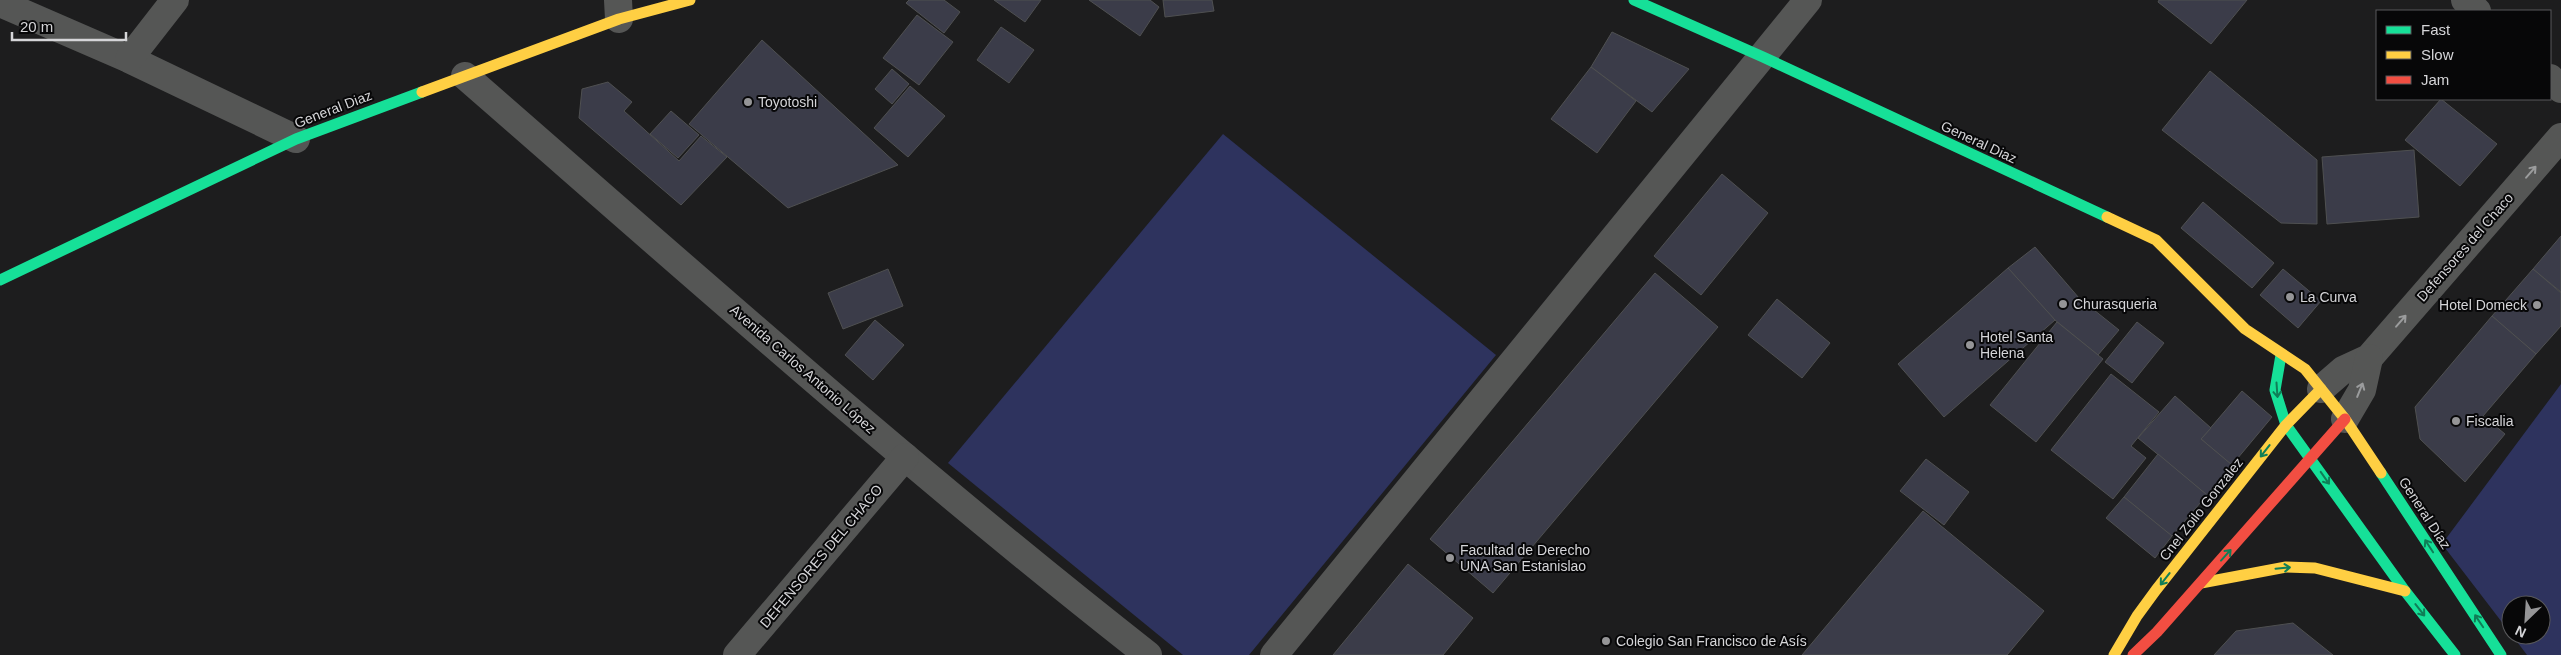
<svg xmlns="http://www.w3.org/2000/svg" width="2561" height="655" font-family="Arial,sans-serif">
	<rect width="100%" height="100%" fill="#1d1d1e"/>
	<g fill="#2e335e">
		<polygon points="1223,134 1496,355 1249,655 1183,655 948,463"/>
		<polygon points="2561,384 2561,655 2527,655 2512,635 2541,635 2541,605 2511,605 2511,634 2442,544"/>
	</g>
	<g fill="#3b3c49" stroke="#4f5051">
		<polygon points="909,0 944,0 960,12 944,33 906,3"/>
		<polygon points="994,0 1041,0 1025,22"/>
		<polygon points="1089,0 1150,0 1159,7 1140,36"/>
		<polygon points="1163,0 1212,0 1214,11 1165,17"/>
		<polygon points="2159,0 2247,0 2211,44 2158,2"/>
		<polygon points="917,15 953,42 919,85 883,58"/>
		<polygon points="1001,27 1034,50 1009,83 977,60"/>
		<polygon points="1612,32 1689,69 1652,112 1591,67"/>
		<polygon points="762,40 898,165 788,208 689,124"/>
		<polygon points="1591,67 1636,101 1597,153 1551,119"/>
		<polygon points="892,69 909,84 892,104 875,89"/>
		<polygon points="2210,71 2317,160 2317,224 2281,223 2162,130"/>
		<polygon points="608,82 632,102 624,111 679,161 701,136 727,157 681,205 579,118 582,89"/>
		<polygon points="910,86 945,116 908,157 874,128"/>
		<polygon points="2441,99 2497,144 2460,186 2405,140"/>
		<polygon points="671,111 699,135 678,158 650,134"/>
		<polygon points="2414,150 2419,217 2327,224 2322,157"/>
		<polygon points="1722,174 1768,213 1701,295 1654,256"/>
		<polygon points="2203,202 2274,263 2252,288 2181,228"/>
		<polygon points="2561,236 2561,292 2533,269"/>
		<polygon points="2035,247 2079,298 2119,330 2098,355 2055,320 2008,268"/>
		<polygon points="2008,268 2055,320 1944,417 1898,364"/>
		<polygon points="888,269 903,306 843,329 828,293"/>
		<polygon points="2283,269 2321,301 2298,328 2260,295"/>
		<polygon points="2533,269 2561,293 2561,326 2536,354 2492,316"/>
		<polygon points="1655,273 1718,327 1493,593 1430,539"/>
		<polygon points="1777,299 1830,343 1802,378 1748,335"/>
		<polygon points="2492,316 2536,354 2483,416 2505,434 2465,482 2420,439 2415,407"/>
		<polygon points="875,320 904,345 873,380 845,355"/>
		<polygon points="2057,322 2103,359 2036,442 1990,405"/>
		<polygon points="2137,322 2164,343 2132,383 2105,362"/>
		<polygon points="2111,374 2159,412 2131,446 2146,458 2113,499 2051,450"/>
		<polygon points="2242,391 2272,417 2232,465 2201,439"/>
		<polygon points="2175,396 2211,428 2201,439 2232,465 2207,495 2138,438"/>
		<polygon points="2158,454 2207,495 2172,536 2124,497"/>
		<polygon points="1926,459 1969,492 1944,525 1900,491"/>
		<polygon points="2124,497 2172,536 2155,558 2106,518"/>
		<polygon points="1923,511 2044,611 2007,655 1802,655"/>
		<polygon points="1408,564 1473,618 1443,655 1333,655"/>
		<polygon points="2293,623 2333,655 2214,655 2236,631"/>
	</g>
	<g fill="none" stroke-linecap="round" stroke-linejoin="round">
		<g stroke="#555655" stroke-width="28">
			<polyline points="618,0 619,19"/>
			<polyline points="2465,0 2477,11"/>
			<polyline points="0,3 129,59 296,139"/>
			<polyline points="129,59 175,0"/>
			<path d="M465 76C690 272 913 471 1148 655"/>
			<polyline points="2550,78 2561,89"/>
			<polyline points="2321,389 2343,370 2369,358 2561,137"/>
			<polyline points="2345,419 2362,390 2369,358"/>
			<polyline points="737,655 905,457"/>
			<polyline points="1274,655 1808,0"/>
		</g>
		<g stroke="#16e098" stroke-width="11">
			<polyline points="1634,0 1763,57 2107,217"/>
			<polyline points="0,280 296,139 422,92"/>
			<polyline points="2281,355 2275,390 2286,425 2405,591 2455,655"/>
			<polyline points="2381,473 2501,655"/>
		</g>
		<g stroke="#ffcf43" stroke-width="11">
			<polyline points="422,92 619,19 690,0"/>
			<polyline points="2107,217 2156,240 2245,329 2305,369 2345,419 2381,473"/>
			<polyline points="2201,583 2286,567 2315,568 2405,591"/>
			<polyline points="2114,655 2137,616 2156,590 2286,425 2321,389"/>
		</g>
		<polyline stroke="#f24e42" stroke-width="11" points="2133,655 2157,632 2345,419"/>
	</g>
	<defs><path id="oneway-shaft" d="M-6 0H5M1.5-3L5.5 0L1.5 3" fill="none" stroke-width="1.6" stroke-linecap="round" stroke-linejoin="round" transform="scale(1.25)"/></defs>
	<g stroke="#9b9c9d">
		<use href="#oneway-shaft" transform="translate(2531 172) rotate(-49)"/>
		<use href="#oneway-shaft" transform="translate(2401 321) rotate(-49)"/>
		<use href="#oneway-shaft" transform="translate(2360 390) rotate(-68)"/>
	</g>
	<g stroke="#0f7e57">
		<use href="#oneway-shaft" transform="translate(2277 390) rotate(86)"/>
		<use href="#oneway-shaft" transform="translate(2265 451) rotate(128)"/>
		<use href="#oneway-shaft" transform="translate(2325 478) rotate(55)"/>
		<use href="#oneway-shaft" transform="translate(2429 546) rotate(-123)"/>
		<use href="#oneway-shaft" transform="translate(2226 555) rotate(-48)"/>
		<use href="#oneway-shaft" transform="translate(2283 568) rotate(-5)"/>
		<use href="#oneway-shaft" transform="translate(2165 579) rotate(128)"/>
		<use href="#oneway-shaft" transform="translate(2420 610) rotate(52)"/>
		<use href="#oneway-shaft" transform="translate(2479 621) rotate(-124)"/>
	</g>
	<g fill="#959597" stroke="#070708" stroke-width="2">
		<circle cx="748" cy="102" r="5"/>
		<circle cx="2290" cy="297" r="5"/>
		<circle cx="2063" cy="304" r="5"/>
		<circle cx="2537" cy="305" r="5"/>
		<circle cx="1970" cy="345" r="5"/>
		<circle cx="2456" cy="421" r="5"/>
		<circle cx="1450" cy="558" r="5"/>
		<circle cx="1606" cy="641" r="5"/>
	</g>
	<g text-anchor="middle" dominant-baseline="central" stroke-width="4" stroke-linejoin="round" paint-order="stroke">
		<g font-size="14" fill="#d5d5d8" stroke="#070708" text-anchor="start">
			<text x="758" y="102">Toyotoshi</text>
			<text x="2300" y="297">La Curva</text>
			<text x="2073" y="304">Churasqueria</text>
			<text x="2527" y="305" text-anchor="end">Hotel Domeck</text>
			<text x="1980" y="337">Hotel Santa<tspan x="1980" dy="16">Helena</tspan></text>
			<text x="2466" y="421">Fiscalia</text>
			<text x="1460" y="550">Facultad de Derecho<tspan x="1460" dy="16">UNA San Estanislao</tspan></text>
			<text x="1616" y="641">Colegio San Francisco de Asís</text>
		</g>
		<g font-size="14" fill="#d5d5d8" stroke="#070708">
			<text transform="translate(333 109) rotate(-21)">General Diaz</text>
			<text transform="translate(1979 142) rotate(25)">General Diaz</text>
			<text transform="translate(2465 247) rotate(-49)">Defensores del Chaco</text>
			<text transform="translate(803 369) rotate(41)">Avenida Carlos Antonio López</text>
			<text transform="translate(2201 509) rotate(-52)">Cnel Zoilo Gonzalez</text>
			<text transform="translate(2425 513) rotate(57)">General Díaz</text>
			<text transform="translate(821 556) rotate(-50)">DEFENSORES DEL CHACO</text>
		</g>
	</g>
	<rect x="2376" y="10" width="175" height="90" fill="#070708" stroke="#59595b"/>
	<rect x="2386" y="26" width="25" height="8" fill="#16e098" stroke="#59595b"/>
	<text x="2421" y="35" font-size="15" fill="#d5d5d8">Fast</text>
	<rect x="2386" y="51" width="25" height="8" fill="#ffcf43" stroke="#59595b"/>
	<text x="2421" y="60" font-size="15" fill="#d5d5d8">Slow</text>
	<rect x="2386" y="76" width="25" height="8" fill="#f24e42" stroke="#59595b"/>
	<text x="2421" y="85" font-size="15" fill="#d5d5d8">Jam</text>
	<g transform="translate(2526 620) rotate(205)"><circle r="24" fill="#070708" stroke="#59595b"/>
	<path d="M0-4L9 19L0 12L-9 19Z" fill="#959597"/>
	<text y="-8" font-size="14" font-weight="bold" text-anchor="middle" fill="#d5d5d8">N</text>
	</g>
	<path d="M12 32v8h114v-8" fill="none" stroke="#d5d5d8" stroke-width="2.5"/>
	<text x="20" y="32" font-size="15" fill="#d5d5d8" stroke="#070708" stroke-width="4" paint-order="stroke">20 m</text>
</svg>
